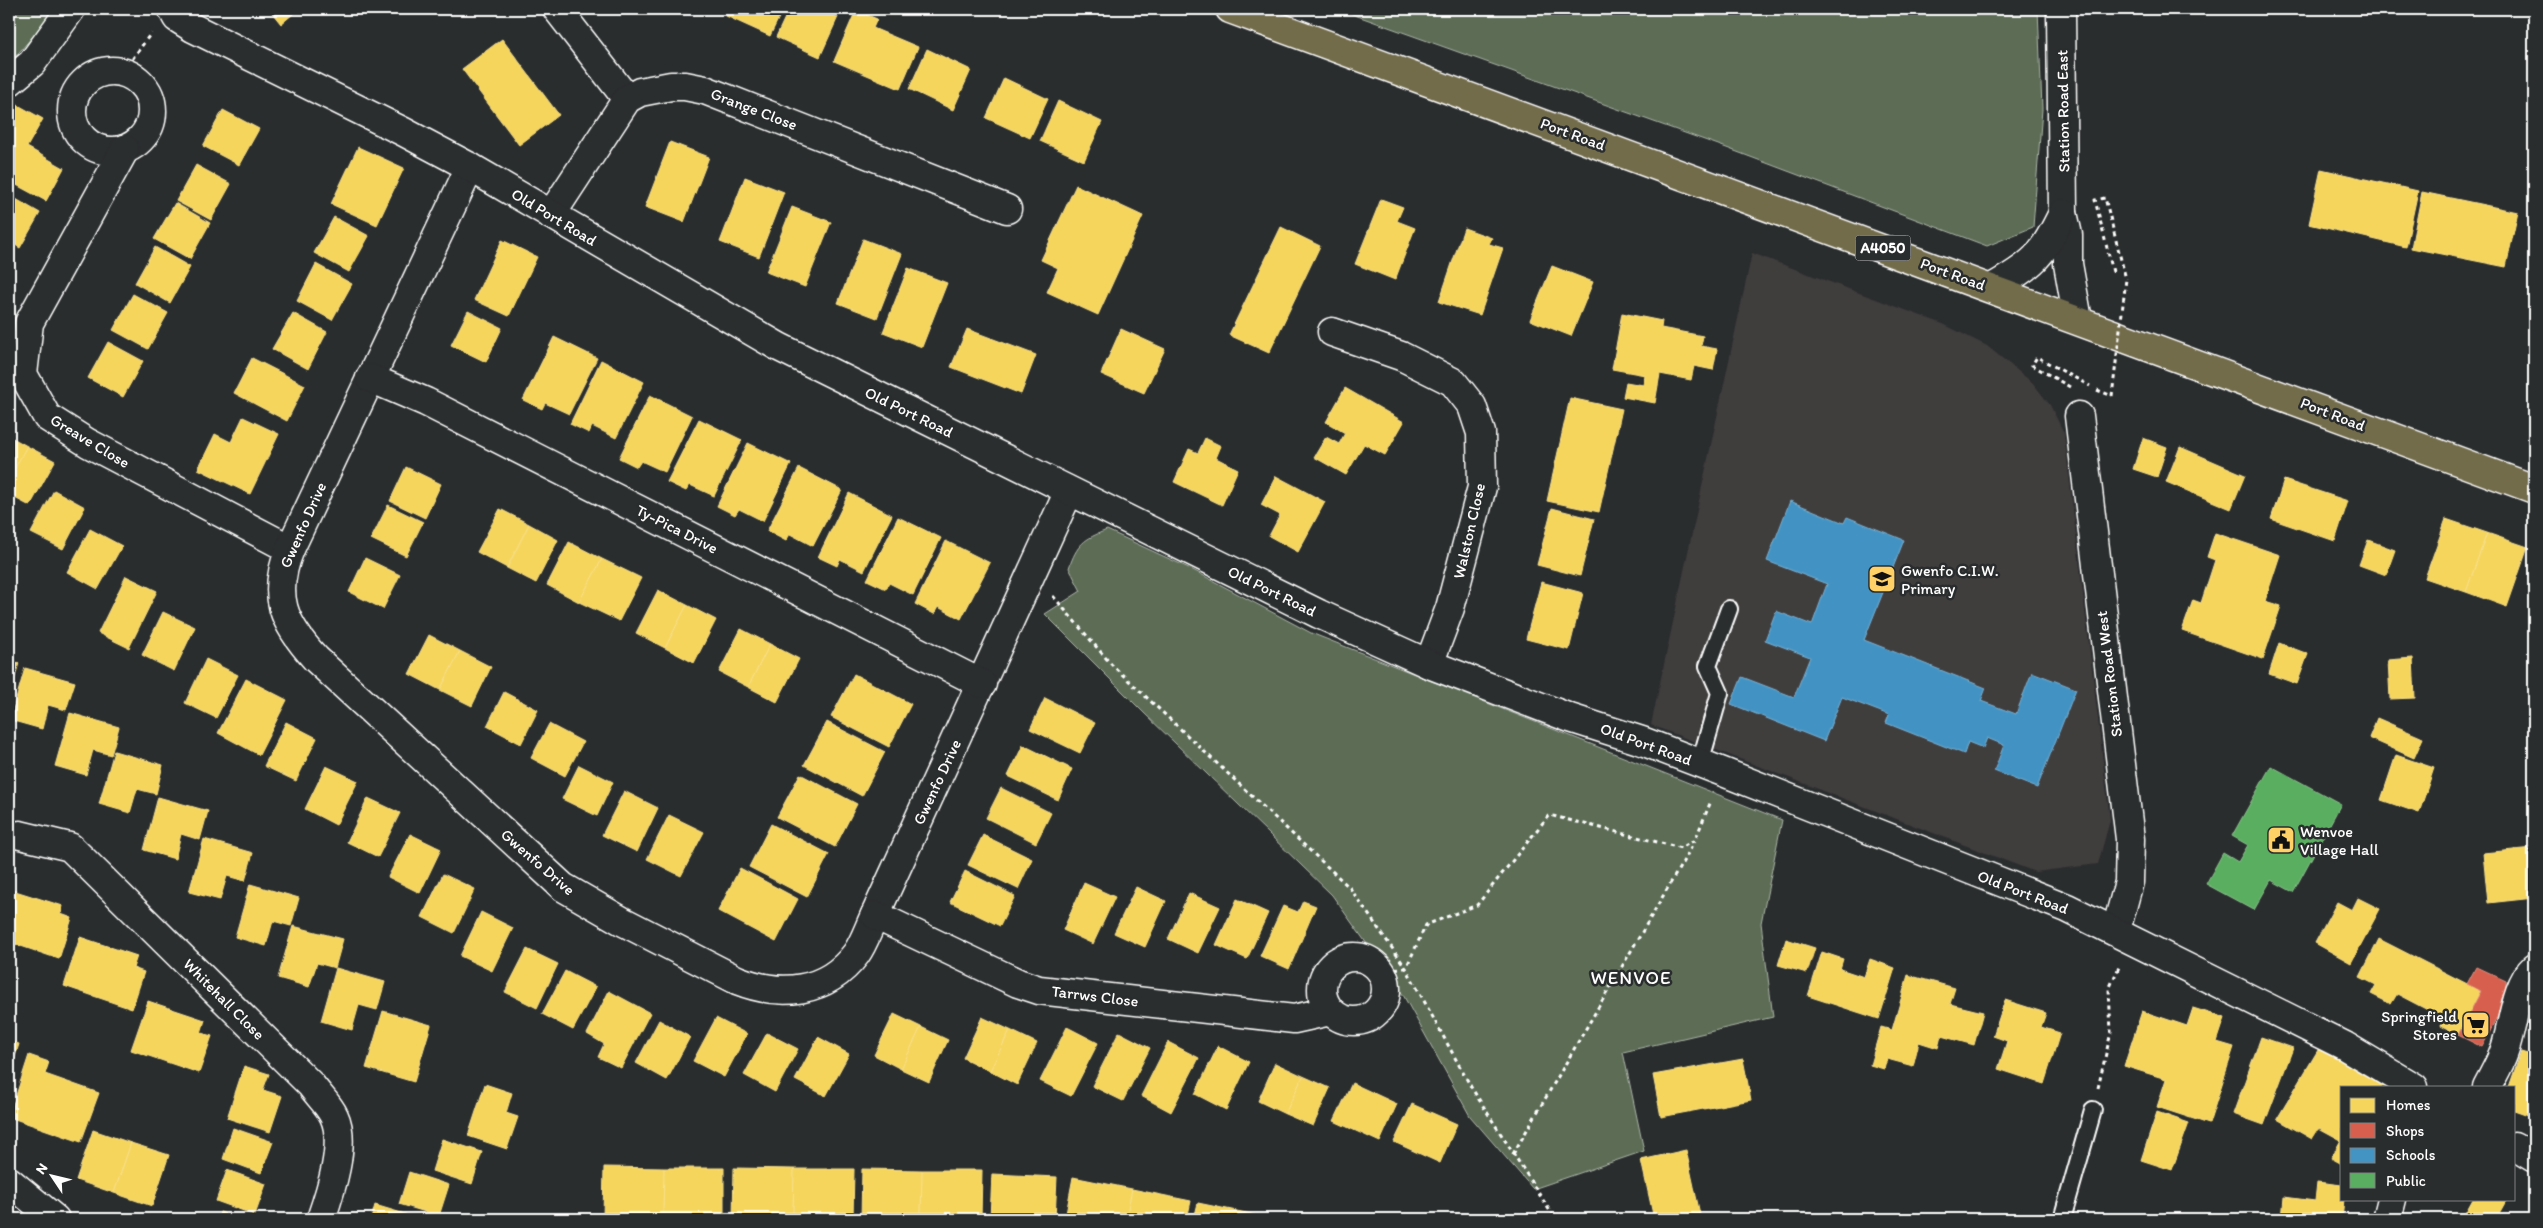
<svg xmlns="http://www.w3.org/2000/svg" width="2543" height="1228" font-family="Itim,sans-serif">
	<rect width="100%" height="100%" fill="#2a2d2e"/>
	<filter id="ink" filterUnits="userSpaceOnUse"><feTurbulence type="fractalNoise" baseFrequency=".02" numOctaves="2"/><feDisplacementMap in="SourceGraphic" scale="10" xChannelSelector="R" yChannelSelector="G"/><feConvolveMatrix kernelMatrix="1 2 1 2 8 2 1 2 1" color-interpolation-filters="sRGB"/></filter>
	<g filter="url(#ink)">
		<polygon fill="#3f3c3c" points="1752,253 1943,324 1987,346 2033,383 2050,405 2064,433 2110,820 2098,864 2035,872 1651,725"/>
		<g fill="#5c6c55" stroke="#aeb6aa">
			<polygon points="9,9 51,9 45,22 9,64"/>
			<polygon points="1338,9 2038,9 2042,109 2033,227 1987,246 1724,147"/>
			<path d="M1107 530 1191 569 1311 633 1782 820 1761 923 1773 1017 1623 1052 1644 1151 1533 1189 1470 1116 1402 993 1332 895 1144 713 1045 614 1081 591 1069 568C1077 544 1084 539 1107 530Z"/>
		</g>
		<g fill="#f6d55c" stroke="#f9e28d">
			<polygon points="269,9 299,9 281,24"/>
			<polygon points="730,9 783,9 770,36 726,16"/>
			<polygon points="789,9 820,9 838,17 820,57 776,37"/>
			<polygon points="856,10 877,19 873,28 918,47 900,89 834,61"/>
			<polygon points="502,39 559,115 519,145 462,69"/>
			<polygon points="927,49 971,70 953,110 909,89"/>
			<polygon points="1004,78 1048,99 1030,138 986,118"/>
			<polygon points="9,100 43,119 27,147 64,168 46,201 9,181"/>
			<polygon points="1058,101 1102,122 1084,161 1040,141"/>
			<polygon points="223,110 259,129 239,165 203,146"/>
			<polygon points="670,142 709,157 684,222 645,207"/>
			<polygon points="358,147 404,168 377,225 331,204"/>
			<polygon points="196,165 231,184 211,220 176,201"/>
			<polygon points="2321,169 2418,191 2406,247 2309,224"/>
			<polygon points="745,177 784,192 759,257 720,242"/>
			<polygon points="1076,185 1143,216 1098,315 1047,292 1058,268 1041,260"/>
			<polygon points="2422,192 2518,212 2506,267 2411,248"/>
			<polygon points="9,195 40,213 20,248 9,241"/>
			<polygon points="1381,199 1403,207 1397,221 1415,228 1395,280 1355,264"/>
			<polygon points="175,203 210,223 190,259 154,239"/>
			<polygon points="792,207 831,222 805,287 766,272"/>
			<polygon points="334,217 369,236 349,272 314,253"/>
			<polygon points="1281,227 1320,246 1269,353 1229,335"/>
			<polygon points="1464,228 1492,238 1489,244 1503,248 1480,315 1439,302"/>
			<polygon points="863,239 902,254 877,318 838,303"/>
			<polygon points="502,240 537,257 509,316 474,300"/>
			<polygon points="155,247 190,267 170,303 135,283"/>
			<polygon points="316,264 352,284 332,320 297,301"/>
			<polygon points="1552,266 1593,282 1571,336 1530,320"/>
			<polygon points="908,268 947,283 922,347 883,332"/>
			<polygon points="133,294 168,313 148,349 113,330"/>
			<polygon points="468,311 502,328 486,362 451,345"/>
			<polygon points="293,313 327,332 308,369 272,349"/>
			<polygon points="1622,313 1662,321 1661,328 1703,336 1701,346 1717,349 1713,370 1694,366 1691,380 1660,374 1655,403 1623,397 1626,382 1643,385 1645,375 1612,369"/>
			<polygon points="967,329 1036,355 1021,394 951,367"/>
			<polygon points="1121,329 1165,349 1144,393 1101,374"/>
			<polygon points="554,337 597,358 569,414 545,403 542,409 523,400"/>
			<polygon points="108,342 143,361 123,397 88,378"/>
			<polygon points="252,358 305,385 287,421 234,393"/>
			<polygon points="601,360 644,382 616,438 592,426 589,433 570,424"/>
			<polygon points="1345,388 1404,422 1385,455 1364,444 1346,475 1314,457 1326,437 1339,444 1345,433 1326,422"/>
			<polygon points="650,395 692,416 665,472 641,461 637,467 619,458"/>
			<polygon points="1570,398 1622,409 1599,512 1547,501"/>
			<polygon points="243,417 279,434 250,494 198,469 215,434 231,442"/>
			<polygon points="699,419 742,440 714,496 690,485 686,491 667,482"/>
			<polygon points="9,436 27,446 9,479"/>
			<polygon points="1205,438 1221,446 1216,458 1238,469 1222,505 1174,482 1189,449 1198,453"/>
			<polygon points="2143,438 2167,447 2157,477 2133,469"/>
			<polygon points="748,443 791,464 763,521 739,509 735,515 717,506"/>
			<polygon points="27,446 55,461 30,506 9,495 9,479"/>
			<polygon points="2180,447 2245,475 2231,509 2166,482"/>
			<polygon points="406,467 441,484 425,518 390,501"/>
			<polygon points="799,468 842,490 813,546 790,534 786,541 767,531"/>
			<polygon points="1276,476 1325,502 1298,552 1269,536 1280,515 1261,505"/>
			<polygon points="2284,480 2348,501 2335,541 2271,519"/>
			<polygon points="54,490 85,507 63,549 31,533"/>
			<polygon points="849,493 892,515 864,571 840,559 837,566 818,557"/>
			<polygon points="388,505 423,522 406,556 371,539"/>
			<polygon points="1552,508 1594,519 1580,576 1537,565"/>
			<polygon points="500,509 529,524 507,568 477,552"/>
			<polygon points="898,517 941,538 913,595 889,583 886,589 867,580"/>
			<polygon points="2446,519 2487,533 2466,592 2425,578"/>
			<polygon points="529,524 558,540 536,583 507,568"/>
			<polygon points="90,529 122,546 98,589 67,572"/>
			<polygon points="2215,533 2280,555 2265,601 2281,606 2263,659 2182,631 2193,600 2201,603 2215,560 2207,557"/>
			<polygon points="2487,533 2528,547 2507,607 2466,592"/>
			<polygon points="2368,540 2395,550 2386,575 2359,565"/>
			<polygon points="946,541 990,563 961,619 938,607 934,614 915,604"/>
			<polygon points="569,542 602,559 579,602 547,585"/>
			<polygon points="365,558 400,575 383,609 349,592"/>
			<polygon points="602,559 641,578 619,621 579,602"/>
			<polygon points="126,576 157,591 129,648 98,633"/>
			<polygon points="1541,582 1583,593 1569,650 1526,639"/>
			<polygon points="658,590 687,605 665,648 636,633"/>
			<polygon points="687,605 716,620 694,663 665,648"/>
			<polygon points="163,612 195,627 174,671 142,655"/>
			<polygon points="741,629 770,644 748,687 719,672"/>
			<polygon points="429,635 460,651 440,690 409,674"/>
			<polygon points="2279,643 2308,654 2297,684 2269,674"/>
			<polygon points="770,644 799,659 777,702 748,687"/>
			<polygon points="460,651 491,667 472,706 440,690"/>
			<polygon points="2413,658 2415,698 2390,699 2388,660"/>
			<polygon points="206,659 238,675 216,718 185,703"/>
			<polygon points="9,660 19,663 11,691 9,691"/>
			<polygon points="25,668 75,682 66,710 48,705 42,729 10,720"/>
			<polygon points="854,674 911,704 889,747 831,717"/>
			<polygon points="246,679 287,700 259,755 218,733"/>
			<polygon points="504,692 538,710 521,744 487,726"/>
			<polygon points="1045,698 1095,723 1080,753 1030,729"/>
			<polygon points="70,713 119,727 111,755 93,750 86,775 55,766"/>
			<polygon points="2377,718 2423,738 2414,758 2369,738"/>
			<polygon points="286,722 317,738 296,781 264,766"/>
			<polygon points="827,722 885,752 862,796 804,765"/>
			<polygon points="549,724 583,742 565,776 531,758"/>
			<polygon points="1023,745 1072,769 1058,800 1008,776"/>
			<polygon points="114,751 163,765 156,794 137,789 130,813 99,804"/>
			<polygon points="2396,755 2434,768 2419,813 2381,800"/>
			<polygon points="579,765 613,782 597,816 562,799"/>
			<polygon points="326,766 358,781 336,825 305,809"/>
			<polygon points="800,774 857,804 835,847 777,817"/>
			<polygon points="1001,788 1051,813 1036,843 986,818"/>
			<polygon points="624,791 658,808 637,852 602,835"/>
			<polygon points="158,797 208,811 200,840 181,834 175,859 144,850"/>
			<polygon points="368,798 400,813 378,857 347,842"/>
			<polygon points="669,815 704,832 681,876 647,859"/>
			<polygon points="771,824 829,854 807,897 749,867"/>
			<polygon points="410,834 441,849 420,893 388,877"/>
			<polygon points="983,835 1032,859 1018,889 968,865"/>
			<polygon points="204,839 253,853 245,881 227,876 220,900 189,892"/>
			<polygon points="2534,848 2534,898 2488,903 2483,853"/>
			<polygon points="740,868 798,899 776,942 718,911"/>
			<polygon points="965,871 1015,896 1000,926 950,902"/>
			<polygon points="443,874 475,889 454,933 422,917"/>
			<polygon points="1084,883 1115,897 1093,944 1063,930"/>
			<polygon points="250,884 299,898 291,926 273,921 266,946 235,937"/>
			<polygon points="1136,887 1166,901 1145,947 1114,933"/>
			<polygon points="9,889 63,906 61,914 72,918 59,959 9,942"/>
			<polygon points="1189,893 1220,907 1198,953 1168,939"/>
			<polygon points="2358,898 2380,909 2351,963 2315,943 2337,902 2352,910"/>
			<polygon points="1237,899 1268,913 1247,959 1216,945"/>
			<polygon points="1303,901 1316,906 1289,969 1260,956 1283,906 1298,912"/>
			<polygon points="481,912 513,928 492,971 460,956"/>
			<polygon points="293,926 343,939 335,968 317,963 309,987 278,978"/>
			<polygon points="80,937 137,956 133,968 144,972 132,1009 64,986"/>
			<polygon points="1786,939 1815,948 1807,973 1778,965"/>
			<polygon points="2379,939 2481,991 2458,1035 2440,1026 2443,1018 2397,994 2391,1004 2371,994 2376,985 2360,977"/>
			<polygon points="527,949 558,964 537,1008 505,992"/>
			<polygon points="1822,952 1843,959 1840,969 1864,977 1870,959 1895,968 1879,1019 1808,996"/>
			<polygon points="336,968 385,982 377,1010 359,1005 352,1030 321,1021"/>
			<polygon points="565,971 596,987 573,1030 542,1014"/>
			<polygon points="1908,975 1955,988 1950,1004 1983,1012 1974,1045 1941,1036 1938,1048 1919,1042 1913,1066 1887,1059 1884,1069 1870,1065 1881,1027 1892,1030"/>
			<polygon points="609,991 650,1013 621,1068 598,1057 604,1044 587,1034"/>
			<polygon points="2005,1000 2046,1013 2041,1027 2060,1033 2044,1084 1998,1069 2007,1041 1993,1036"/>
			<polygon points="148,1001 205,1020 201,1033 212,1036 199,1073 131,1050"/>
			<polygon points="2193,1008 2225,1018 2217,1042 2234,1047 2209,1124 2157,1107 2166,1079 2124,1066 2142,1011 2187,1026"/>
			<polygon points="383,1011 431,1025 414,1082 366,1068"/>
			<polygon points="894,1014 921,1027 901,1069 874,1055"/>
			<polygon points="982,1017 1010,1030 990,1071 963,1058"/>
			<polygon points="716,1018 747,1034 724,1077 693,1061"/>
			<polygon points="659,1020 690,1037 667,1080 636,1063"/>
			<polygon points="921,1027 948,1040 929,1082 901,1069"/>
			<polygon points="1067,1027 1098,1043 1071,1096 1040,1081"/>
			<polygon points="1010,1030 1037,1043 1017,1085 990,1071"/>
			<polygon points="1119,1032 1150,1048 1123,1101 1092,1086"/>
			<polygon points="767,1033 798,1049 775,1092 744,1075"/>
			<polygon points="818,1037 849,1054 826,1096 795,1080"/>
			<polygon points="2261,1037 2293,1048 2264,1125 2233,1114"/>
			<polygon points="9,1041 19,1044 9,1076"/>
			<polygon points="1168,1042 1199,1058 1171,1112 1141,1096"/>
			<polygon points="2321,1045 2387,1087 2342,1087 2342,1164 2331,1158 2341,1140 2319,1128 2312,1139 2277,1119"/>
			<polygon points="1218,1046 1249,1062 1226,1110 1195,1094"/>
			<polygon points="2521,1052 2534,1056 2534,1118 2514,1111 2514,1087 2509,1087"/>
			<polygon points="29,1055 49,1062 45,1074 99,1093 81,1142 9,1117"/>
			<polygon points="1743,1059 1751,1100 1661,1117 1653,1075"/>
			<polygon points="1275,1063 1303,1076 1285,1114 1258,1101"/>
			<polygon points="244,1066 269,1074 263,1090 282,1096 270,1132 227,1118"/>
			<polygon points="1303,1076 1330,1088 1313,1126 1285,1114"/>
			<polygon points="1352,1083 1397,1104 1380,1142 1334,1121"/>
			<polygon points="485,1084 512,1093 506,1113 518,1117 507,1149 468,1136"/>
			<polygon points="1412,1104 1457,1124 1440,1163 1394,1142"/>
			<polygon points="2157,1112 2189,1123 2172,1170 2141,1160"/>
			<polygon points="233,1128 273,1142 261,1173 223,1159"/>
			<polygon points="93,1130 131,1143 114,1193 76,1180"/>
			<polygon points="442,1139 482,1152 472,1184 432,1171"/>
			<polygon points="131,1143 169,1155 152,1206 114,1193"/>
			<polygon points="1686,1150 1701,1219 1654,1219 1641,1160"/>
			<polygon points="604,1167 664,1168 663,1219 603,1219"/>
			<polygon points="664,1168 724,1168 724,1219 663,1219"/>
			<polygon points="734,1168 794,1169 793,1219 733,1219"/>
			<polygon points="794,1169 854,1169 853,1219 793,1219"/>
			<polygon points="862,1169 922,1170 921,1219 861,1219"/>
			<polygon points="227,1170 266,1184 255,1215 216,1201"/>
			<polygon points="922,1170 982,1170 981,1219 921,1219"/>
			<polygon points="409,1172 449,1185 439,1216 399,1204"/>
			<polygon points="992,1174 1057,1177 1055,1219 990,1219"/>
			<polygon points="1073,1177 1132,1189 1126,1219 1065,1219"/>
			<polygon points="2317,1182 2342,1185 2342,1199 2344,1199 2342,1219 2282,1219 2284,1197 2315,1201"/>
			<polygon points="1132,1189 1191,1201 1187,1219 1126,1219"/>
			<polygon points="2473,1199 2507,1199 2496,1219 2462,1219"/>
			<polygon points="1198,1203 1256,1215 1256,1219 1194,1219"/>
			<polygon points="375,1205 415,1217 414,1219 371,1219"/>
			<polygon points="220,1212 241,1219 218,1219"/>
			<polygon points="1256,1215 1275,1219 1256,1219"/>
		</g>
		<polygon fill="#d6604d" stroke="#e29082" points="2476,967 2506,981 2505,1002 2482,1047 2458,1035 2481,991 2467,984"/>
		<polygon fill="#4393c3" stroke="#7bb3d5" points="1790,501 1844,523 1847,517 1904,540 1864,640 1986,688 1981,701 2016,714 2032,672 2076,689 2037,788 1994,771 2004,745 1987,738 1983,748 1968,742 1964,754 1886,723 1889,715 1842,697 1824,741 1731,704 1742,677 1794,697 1810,657 1765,640 1776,611 1812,625 1827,584 1767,561"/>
		<polygon fill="#5aae61" stroke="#8cc690" points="2271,766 2341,804 2293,892 2271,880 2254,910 2206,884 2223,853 2238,862 2248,845 2232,836"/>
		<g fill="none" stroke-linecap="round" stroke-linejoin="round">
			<defs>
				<g id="service">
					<polyline points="1700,763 1720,693 1708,666 1729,609"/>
					<polyline points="2062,1219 2093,1110"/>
				</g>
				<g id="minor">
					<polyline points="557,9 627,99"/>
					<polyline points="2061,9 2063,213 2068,235 2068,264 2078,320"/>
					<circle cx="112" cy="111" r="40"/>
					<polyline points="9,82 32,63 71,9"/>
					<polyline points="125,149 29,323 23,374 47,417 88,443 290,549"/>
					<path d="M470 167 290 549C271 596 283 623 316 659L563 887 622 921 737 980C780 997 826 994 856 954 864 943 869 927 875 915L1069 491"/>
					<polyline points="551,215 627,99 640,92 671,86 685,86 705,90 1007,209"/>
					<path d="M1992 288C2034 264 2042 257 2063 213"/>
					<polyline points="1332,332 1401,356 1453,382 1472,406 1481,433 1482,487 1450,608 1429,664"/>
					<polyline points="370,378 426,402 982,684"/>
					<polyline points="2079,416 2130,839 2129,882 2116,930"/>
					<path d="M20 835 70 847 311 1085C318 1095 329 1105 334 1116 347 1143 330 1193 321 1219"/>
					<polyline points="875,915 1018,983 1039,990 1294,1019 1330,1011"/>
					<circle cx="1354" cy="989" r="32"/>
					<path d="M2487 1087C2493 1075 2500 1064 2504 1052 2513 1028 2515 985 2534 968"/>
					<polyline points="9,1181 55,1219"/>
					<polyline points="2387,1219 2392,1199"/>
				</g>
				<g id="tertiary">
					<polyline points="172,9 177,18 193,28 404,132 470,167 779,347 1319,614 1429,664 1570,718 1642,741 1723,772 2067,908 2345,1046 2414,1087"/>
					<polyline points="2514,1146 2534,1158"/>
				</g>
				<polyline id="primary" points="1230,9 2534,489"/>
			</defs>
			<use href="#service" stroke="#fff" stroke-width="20"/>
			<use href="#minor" stroke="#fff" stroke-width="31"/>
			<use href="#tertiary" stroke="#fff" stroke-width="31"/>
			<use href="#primary" stroke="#fff" stroke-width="31"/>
			<g stroke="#fff" stroke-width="3" stroke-dasharray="4 4" stroke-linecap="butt">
				<polyline points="123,72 151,33"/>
				<polyline points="2113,272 2095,200 2105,198 2126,279"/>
				<polyline points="2070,387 2032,365 2037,357 2090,386"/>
				<polyline points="2097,390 2112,396"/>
				<polyline points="1053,596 1111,664 1350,888 1406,968 1471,1087 1555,1219"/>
				<polyline points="1379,969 1406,968 1426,925 1477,905 1549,815 1681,848 1695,840 1711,801"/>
				<polyline points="2098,1088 2111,1032 2109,989 2119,967"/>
				<polyline points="1513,1154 1695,841"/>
			</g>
			<use href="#service" stroke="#2a2d2e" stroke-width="16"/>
			<use href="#minor" stroke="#2a2d2e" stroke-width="28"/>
			<use href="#tertiary" stroke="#2a2d2e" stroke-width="28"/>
			<use href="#primary" stroke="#736c4b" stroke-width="28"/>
			<polyline stroke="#fff" stroke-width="3" stroke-dasharray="4 4" stroke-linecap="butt" points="2112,396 2126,279"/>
		</g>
	</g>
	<defs>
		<symbol id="school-square" viewBox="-11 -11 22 22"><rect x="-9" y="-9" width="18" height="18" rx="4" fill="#ffd166" stroke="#2a2d2e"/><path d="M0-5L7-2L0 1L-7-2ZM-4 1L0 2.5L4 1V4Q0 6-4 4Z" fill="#111"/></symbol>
		<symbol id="civic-square" viewBox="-11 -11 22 22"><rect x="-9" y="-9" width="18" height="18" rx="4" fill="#ffd166" stroke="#2a2d2e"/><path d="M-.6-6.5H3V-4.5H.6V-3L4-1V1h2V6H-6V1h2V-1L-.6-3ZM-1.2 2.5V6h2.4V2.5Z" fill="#111"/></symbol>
		<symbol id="supermarket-square" viewBox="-11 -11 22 22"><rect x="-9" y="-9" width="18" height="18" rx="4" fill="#ffd166" stroke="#2a2d2e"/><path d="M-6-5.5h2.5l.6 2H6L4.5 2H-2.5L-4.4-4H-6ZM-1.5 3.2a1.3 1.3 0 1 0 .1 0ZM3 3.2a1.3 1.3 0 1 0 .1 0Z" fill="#111"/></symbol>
	</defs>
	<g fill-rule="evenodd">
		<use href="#school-square" x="1866" y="563" width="32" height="32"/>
		<use href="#civic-square" x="2265" y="824" width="32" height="32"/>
		<use href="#supermarket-square" x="2460" y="1009" width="32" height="32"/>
	</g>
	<g text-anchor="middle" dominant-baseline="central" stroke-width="5" stroke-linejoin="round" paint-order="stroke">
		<rect fill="#2a2d2e" stroke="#bfc0c0" stroke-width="1" x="1855.5" y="235.5" width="55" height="25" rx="4"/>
		<g font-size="15" font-weight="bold" fill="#fff">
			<text x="1883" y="248">A4050</text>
		</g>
		<g font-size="16" fill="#fff" stroke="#2a2d2e">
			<text transform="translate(754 109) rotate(21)">Grange Close</text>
			<text transform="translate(2063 111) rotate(-91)">Station Road East</text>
			<text transform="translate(1573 134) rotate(20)">Port Road</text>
			<text transform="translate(554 217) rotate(31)">Old Port Road</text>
			<text transform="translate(1953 274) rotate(20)">Port Road</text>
			<text transform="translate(909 412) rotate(26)">Old Port Road</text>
			<text transform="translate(2333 414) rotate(21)">Port Road</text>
			<text transform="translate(90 441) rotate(31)">Greave Close</text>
			<text transform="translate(303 525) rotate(-66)">Gwenfo Drive</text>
			<text transform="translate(677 529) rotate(27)">Ty-Pica Drive</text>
			<text transform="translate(1469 531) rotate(-77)">Walston Close</text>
			<text transform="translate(1272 591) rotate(26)">Old Port Road</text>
			<text transform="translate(2109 674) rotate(-97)">Station Road West</text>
			<text transform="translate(1646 744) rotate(20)">Old Port Road</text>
			<text transform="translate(937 782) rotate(-65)">Gwenfo Drive</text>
			<text transform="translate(538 862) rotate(41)">Gwenfo Drive</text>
			<text transform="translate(2023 892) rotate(21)">Old Port Road</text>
			<text transform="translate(1095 996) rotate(7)">Tarrws Close</text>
			<text transform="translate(224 999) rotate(45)">Whitehall Close</text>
		</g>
		<g font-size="16" fill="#fff" stroke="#2a2d2e" text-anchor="start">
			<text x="1901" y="570">Gwenfo C.I.W.<tspan x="1901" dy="18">Primary</tspan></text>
			<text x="2300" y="831">Wenvoe<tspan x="2300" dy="18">Village Hall</tspan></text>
			<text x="2457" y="1016" text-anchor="end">Springfield<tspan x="2457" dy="18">Stores</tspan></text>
		</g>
		<g font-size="19" letter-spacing="1" fill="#fff" stroke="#2a2d2e">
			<text x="1631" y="977">WENVOE</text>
		</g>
	</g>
	<rect width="2543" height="1228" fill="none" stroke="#2a2d2e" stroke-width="30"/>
	<rect x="15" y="15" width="2513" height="1198" fill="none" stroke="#fff" stroke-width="2" filter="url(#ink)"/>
	<rect x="2340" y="1086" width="175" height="115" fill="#2a2d2e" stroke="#7f8182"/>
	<rect x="2350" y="1098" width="25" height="15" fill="#f6d55c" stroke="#7f8182"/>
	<text x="2386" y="1110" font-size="15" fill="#ffffff">Homes</text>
	<rect x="2350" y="1123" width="25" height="15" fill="#d6604d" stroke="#7f8182"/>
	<text x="2386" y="1136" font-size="15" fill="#ffffff">Shops</text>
	<rect x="2350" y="1148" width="25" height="15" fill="#4393c3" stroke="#7f8182"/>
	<text x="2386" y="1160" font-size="15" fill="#ffffff">Schools</text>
	<rect x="2350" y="1173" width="25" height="15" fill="#5aae61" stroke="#7f8182"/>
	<text x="2386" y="1186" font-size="15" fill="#ffffff">Public</text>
	<g transform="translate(52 1176) rotate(305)" stroke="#2a2d2e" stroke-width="4" paint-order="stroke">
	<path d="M0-4L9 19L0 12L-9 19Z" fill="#ffffff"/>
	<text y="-8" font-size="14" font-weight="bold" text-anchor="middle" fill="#ffffff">N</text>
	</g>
</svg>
